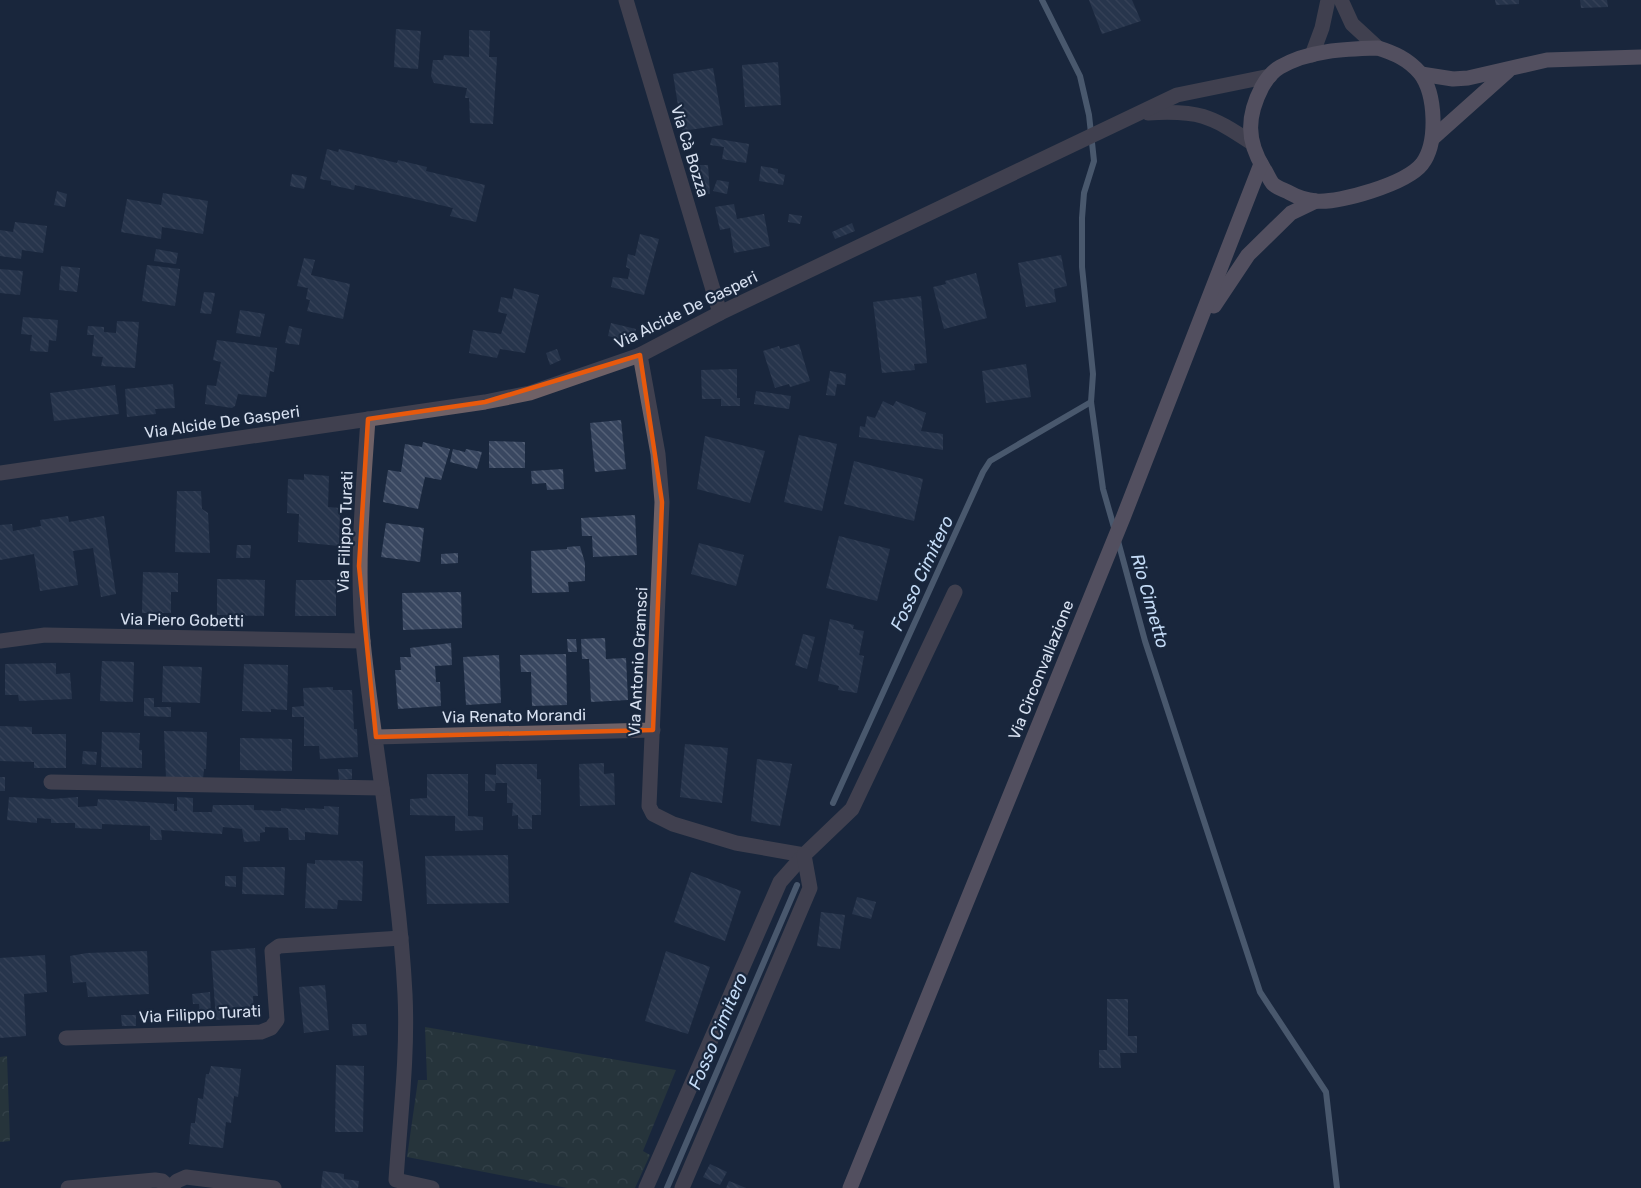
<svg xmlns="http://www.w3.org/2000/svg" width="1641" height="1188" font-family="Rubik,sans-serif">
	<defs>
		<pattern id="park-crowns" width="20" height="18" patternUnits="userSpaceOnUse" patternTransform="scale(1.5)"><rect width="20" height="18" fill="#35453a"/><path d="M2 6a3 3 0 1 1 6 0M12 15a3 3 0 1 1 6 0" fill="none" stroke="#526057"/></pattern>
		<pattern id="building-back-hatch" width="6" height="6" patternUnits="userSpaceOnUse" patternTransform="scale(1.5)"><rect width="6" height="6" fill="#394760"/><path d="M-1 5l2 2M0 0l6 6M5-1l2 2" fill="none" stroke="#556177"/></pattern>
	</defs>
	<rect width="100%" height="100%" fill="#19273d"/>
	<g fill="url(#park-crowns)">
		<polygon points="425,1027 676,1070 643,1151 650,1155 635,1188 567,1188 407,1157 418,1080 427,1080"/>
		<polygon points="7,1056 10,1141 0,1142 0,1057"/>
	</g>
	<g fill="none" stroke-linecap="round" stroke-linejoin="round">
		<g stroke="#8394a9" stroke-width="6">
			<polyline points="1042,0 1080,76 1089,115 1094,161 1084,193 1082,218 1082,267 1093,374 1091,402 1103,489 1115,531"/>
			<polyline points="1118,541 1145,641 1260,992 1326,1092 1337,1188"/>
			<polyline points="833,803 983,472 990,461 1091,402"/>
			<polyline points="667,1188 797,885"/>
		</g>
	</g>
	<g fill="url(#building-back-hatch)">
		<polygon points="1089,0 1132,0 1141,21 1102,34"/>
		<polygon points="1495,0 1519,0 1519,4 1496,5"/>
		<polygon points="1580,0 1607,0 1608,7 1581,8"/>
		<polygon points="396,29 421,31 418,69 394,67"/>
		<polygon points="469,30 490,31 489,57 497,57 493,124 470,123 469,98 465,98 467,88 434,83 431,76 433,60 443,60 444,55 469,57"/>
		<polygon points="778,62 781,105 745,107 742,65"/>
		<polygon points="713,68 723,125 682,131 673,74"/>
		<polygon points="712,138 749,144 746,163 722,159 724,147 710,145"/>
		<polygon points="327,149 338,152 339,149 397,163 398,160 427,167 426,171 485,185 476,222 450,216 453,208 355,185 354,190 331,185 331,181 320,179"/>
		<polygon points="694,165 708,165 710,194 697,192"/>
		<polygon points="761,166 778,169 778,173 785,175 783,185 759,181"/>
		<polygon points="292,174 307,177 304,189 290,186"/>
		<polygon points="717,180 729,182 727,194 713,191"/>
		<polygon points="57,191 67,194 65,207 54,205"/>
		<polygon points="163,193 208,201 203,234 162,227 161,239 121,232 127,199 161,205"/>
		<polygon points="734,204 737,219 764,214 770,246 734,253 730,228 720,230 715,207"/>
		<polygon points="789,214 802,216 800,224 788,222"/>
		<polygon points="15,222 47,226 43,253 22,250 21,259 0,256 0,230 13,232"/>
		<polygon points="852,223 855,231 835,239 832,232"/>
		<polygon points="640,234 659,239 644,295 611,287 613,277 628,279 630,269 626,267 628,254 635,256"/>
		<polygon points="156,249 178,253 176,264 154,261"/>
		<polygon points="1061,255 1067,286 1054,289 1056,302 1026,307 1018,263"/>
		<polygon points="304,258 315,260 311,275 350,284 343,319 307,311 310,300 306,299 308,288 297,286"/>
		<polygon points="147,265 180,269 175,306 142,301"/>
		<polygon points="61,266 80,268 77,292 59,290"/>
		<polygon points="0,269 23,271 20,295 0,293"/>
		<polygon points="976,273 987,318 944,329 933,287 946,284 945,281"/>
		<polygon points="514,288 539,295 525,353 500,349 497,358 469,353 473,330 501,334 507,314 498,312 501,297 512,299"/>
		<polygon points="204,292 215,293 211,314 200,313"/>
		<polygon points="921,296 927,363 914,364 915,370 882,373 873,302"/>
		<polygon points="240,310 265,314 260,337 236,333"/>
		<polygon points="23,317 58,320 56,341 49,340 48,352 30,351 32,335 21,334"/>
		<polygon points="117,321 139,322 135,368 101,366 103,357 92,356 94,335 87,335 88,326 104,327 104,332 116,333"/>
		<polygon points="611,323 636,329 633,342 608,336"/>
		<polygon points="289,326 302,329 299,345 285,343"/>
		<polygon points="217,340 277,348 274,372 270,371 266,397 238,394 235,406 232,408 205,404 207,385 216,386 221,362 213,360"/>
		<polygon points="799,344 810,381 790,387 789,384 775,388 763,351 779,346 780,349"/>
		<polygon points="557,349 561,360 550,365 546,353"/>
		<polygon points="1026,364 1031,397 986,403 982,371"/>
		<polygon points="737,369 737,398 740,398 740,406 721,406 721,399 702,399 701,370"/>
		<polygon points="830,371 846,374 845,385 837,384 835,396 826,395"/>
		<polygon points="173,384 175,408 155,409 156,414 127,417 125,389"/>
		<polygon points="115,385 119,414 54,421 50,393"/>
		<polygon points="756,391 791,396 789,409 754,404"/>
		<polygon points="883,401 893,406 896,401 926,413 921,431 943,434 943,450 859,437 860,426 865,427 867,416 875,418"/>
		<polygon points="621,420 626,469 595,472 590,423"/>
		<polygon points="799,435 837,444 822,511 784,502"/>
		<polygon points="705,436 765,451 750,503 697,489"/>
		<polygon points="489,441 525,442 525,468 489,468"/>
		<polygon points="423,442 450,449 441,480 425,477 418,509 383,502 388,470 401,472 405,444 422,447"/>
		<polygon points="453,449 465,452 466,449 482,452 477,469 450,462"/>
		<polygon points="854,461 923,479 914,521 844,504"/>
		<polygon points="563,469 564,489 547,490 546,483 532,484 531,471"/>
		<polygon points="304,474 329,476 328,507 340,508 339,546 298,542 299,514 287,513 288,479 304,480"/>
		<polygon points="177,491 201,491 202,509 208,513 210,553 175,552"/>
		<polygon points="635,515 637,555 593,557 592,536 582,536 581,518"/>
		<polygon points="68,516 69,522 104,516 116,594 101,597 93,548 73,551 78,585 40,591 34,554 0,560 0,525 12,524 13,531 41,526 40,520"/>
		<polygon points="386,523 424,528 420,562 381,557"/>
		<polygon points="839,536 890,549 877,601 826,588"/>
		<polygon points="699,543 744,555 736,586 691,574"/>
		<polygon points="237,545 251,545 250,558 236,558"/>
		<polygon points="580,546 585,563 585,581 568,582 569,592 532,593 531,551 567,549 567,547"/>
		<polygon points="458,553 458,563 441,564 441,554"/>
		<polygon points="143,572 178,573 178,592 171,592 171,613 142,613"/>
		<polygon points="217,579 265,580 264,616 217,615"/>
		<polygon points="296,580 336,580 336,616 295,616"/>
		<polygon points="461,592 462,628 403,630 402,593"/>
		<polygon points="830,619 854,625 853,629 864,631 859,655 864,656 857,693 838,690 839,686 818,681"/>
		<polygon points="803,634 815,637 807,669 795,665"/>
		<polygon points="605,638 606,659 626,658 628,700 591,702 589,659 582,659 581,639"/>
		<polygon points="567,639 576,639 577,652 568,652"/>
		<polygon points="451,643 452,665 435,666 436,682 440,682 441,706 398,709 395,670 401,670 400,657 411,657 410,648"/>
		<polygon points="566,654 567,705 532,706 531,672 521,672 520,655"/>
		<polygon points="499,655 501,703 466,705 463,657"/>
		<polygon points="102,661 134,662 133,702 100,701"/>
		<polygon points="56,663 56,674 70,673 72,699 19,701 18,695 5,695 5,664"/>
		<polygon points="244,664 288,665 287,710 271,709 271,712 242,711"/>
		<polygon points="163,666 202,667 200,703 162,702"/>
		<polygon points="333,687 333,690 352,690 354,729 357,729 358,757 320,759 319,746 304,746 304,717 292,717 292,707 304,706 303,688"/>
		<polygon points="144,698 154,698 154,707 171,707 171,717 144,716"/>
		<polygon points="0,726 32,727 32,734 66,734 66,768 34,768 34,762 0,761"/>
		<polygon points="164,731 207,732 206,769 204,769 203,779 166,778"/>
		<polygon points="102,732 140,733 139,750 142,750 142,768 101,767"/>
		<polygon points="240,738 292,739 292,771 240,770"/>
		<polygon points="685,744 728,748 722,803 680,797"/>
		<polygon points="83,751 97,752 96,765 82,764"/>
		<polygon points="757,759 792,764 780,826 751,821"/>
		<polygon points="604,763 604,774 614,773 615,805 580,806 579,764"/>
		<polygon points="496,764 537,764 537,779 541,779 541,815 532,815 532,829 518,829 518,815 512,816 513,803 507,803 507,783 496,783 496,777 495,791 485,791 485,774 496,775"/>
		<polygon points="338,769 352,769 352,779 339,780"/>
		<polygon points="427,774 468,774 468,816 483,817 483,830 455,831 455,816 410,815 410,799 427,798"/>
		<rect x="0" y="777" width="5" height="14"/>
		<polygon points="9,797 52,799 78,797 78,807 97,806 98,799 174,804 174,811 177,811 177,797 193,798 193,812 212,812 213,805 254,805 254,810 281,811 281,808 305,810 305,808 324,809 324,806 339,807 338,835 305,832 305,840 289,840 288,828 265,827 265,832 260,833 260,841 244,842 242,829 223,827 222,834 161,830 162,840 150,840 150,826 102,824 102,829 75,828 75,823 51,823 51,819 37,818 37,823 7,820"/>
		<polygon points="508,855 509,903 427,904 425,856"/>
		<polygon points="315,860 363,861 362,901 338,900 337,909 305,908 307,863 315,864"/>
		<polygon points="243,867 285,867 284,895 242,894"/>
		<polygon points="691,872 741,891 725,941 674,922"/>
		<polygon points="225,876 236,876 236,887 225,886"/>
		<polygon points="857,897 876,902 871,919 852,914"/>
		<polygon points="821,912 845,915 840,949 817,946"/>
		<polygon points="255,948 258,996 253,996 254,1017 216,1020 211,951"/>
		<polygon points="147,951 149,994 88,997 86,982 73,983 70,956 87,953"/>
		<polygon points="666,951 710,967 688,1034 645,1021"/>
		<polygon points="45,955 47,992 24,994 26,1036 0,1038 0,958"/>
		<polygon points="325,985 329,1030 304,1033 299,987"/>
		<polygon points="210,992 211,1015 200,1015 199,1004 193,1004 192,994"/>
		<polygon points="1107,999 1128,999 1128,1036 1137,1036 1137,1053 1120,1053 1121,1068 1099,1068 1099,1050 1107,1050"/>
		<polygon points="121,1015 136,1015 136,1026 122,1026"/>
		<polygon points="352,1024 366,1024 367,1035 353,1036"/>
		<polygon points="336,1065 364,1066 363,1132 335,1132"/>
		<polygon points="211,1066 241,1069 238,1097 234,1096 231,1123 226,1122 223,1148 189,1144 191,1123 195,1123 198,1098 203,1099 206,1074 209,1074"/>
		<polygon points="710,1164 727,1172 720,1185 703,1177"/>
		<polygon points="323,1171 344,1174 344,1179 359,1181 358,1188 321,1188"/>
		<polygon points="729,1181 746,1188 726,1188"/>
	</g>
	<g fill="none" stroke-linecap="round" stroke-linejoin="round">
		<g stroke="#6f6166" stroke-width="15">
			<polyline points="626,0 720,313"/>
			<polyline points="640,355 658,454 662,502 649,806 653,814 673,824 736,843 804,855"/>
			<path d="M368 419C363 493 356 567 363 641 375 759 399 876 405 994 408 1056 400 1118 396 1180L432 1188"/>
			<polyline points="0,641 45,635 363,641"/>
			<polyline points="376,737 653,730"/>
			<polyline points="51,782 382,788"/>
			<polyline points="66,1038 261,1032 271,1028 277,1020 272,951 279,946 401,938"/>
			<polyline points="68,1188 155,1180 162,1181 170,1188"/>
			<polyline points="170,1188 177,1181 186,1177 274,1188"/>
			<polyline points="646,1188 780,882 804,855 852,809 955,592"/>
			<polyline points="682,1188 810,888 804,855"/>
		</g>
		<g stroke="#6f6166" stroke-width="15">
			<polyline points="1341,0 1352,24 1378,48"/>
			<polyline points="1312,55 1322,28 1328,0"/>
			<path d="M1148 113C1198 110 1210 115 1252 143"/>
			<polyline points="0,473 485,402 530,393 640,355 720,313 1177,95 1270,76"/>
		</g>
		<g stroke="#988289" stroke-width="15">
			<path d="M1378 48C1394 53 1408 59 1420 73 1436 94 1438 143 1422 164 1406 184 1340 203 1316 201 1307 200 1297 197 1290 193 1285 190 1277 188 1273 184 1270 181 1267 173 1264 169 1246 140 1247 116 1262 87 1266 80 1273 71 1280 67 1309 50 1345 49 1378 48Z"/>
			<polyline points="1421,74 1453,79 1468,78 1547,60 1641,57"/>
			<polyline points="1433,138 1508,71"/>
			<polyline points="1214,306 1248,255 1291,213 1316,201"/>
			<polyline points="850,1188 1123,518 1261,164"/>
		</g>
	</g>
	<path d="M0 0H1641V1188H0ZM640 355 662 502 653 730 376 737 359 566 368 419 485 402Z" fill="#19273d" fill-opacity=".55" fill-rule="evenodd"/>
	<path fill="none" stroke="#e8590c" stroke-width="4.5" stroke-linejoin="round" d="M640 355 662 502 653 730 376 737 359 566 368 419 485 402Z"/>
	<g text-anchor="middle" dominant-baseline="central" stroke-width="4.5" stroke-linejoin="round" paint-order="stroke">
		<g font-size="16" fill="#d7e0f0" stroke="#19273d">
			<text transform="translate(690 151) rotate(73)">Via Cà Bozza</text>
			<text transform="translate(686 310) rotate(-26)">Via Alcide De Gasperi</text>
			<text transform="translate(222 422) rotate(-8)">Via Alcide De Gasperi</text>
			<text transform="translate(345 532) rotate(-88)">Via Filippo Turati</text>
			<text transform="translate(182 620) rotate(1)">Via Piero Gobetti</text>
			<text transform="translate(638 662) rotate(-87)">Via Antonio Gramsci</text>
			<text transform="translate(1041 670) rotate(-68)">Via Circonvallazione</text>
			<text transform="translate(514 716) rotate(-1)">Via Renato Morandi</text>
			<text transform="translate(200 1014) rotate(-3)">Via Filippo Turati</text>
		</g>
		<g font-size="18" font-style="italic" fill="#c4dbf6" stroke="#19273d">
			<text transform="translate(922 573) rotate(-65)">Fosso Cimitero</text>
			<text transform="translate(1150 601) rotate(74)">Rio Cimetto</text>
			<text transform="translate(718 1031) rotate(-67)">Fosso Cimitero</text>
		</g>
	</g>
</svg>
